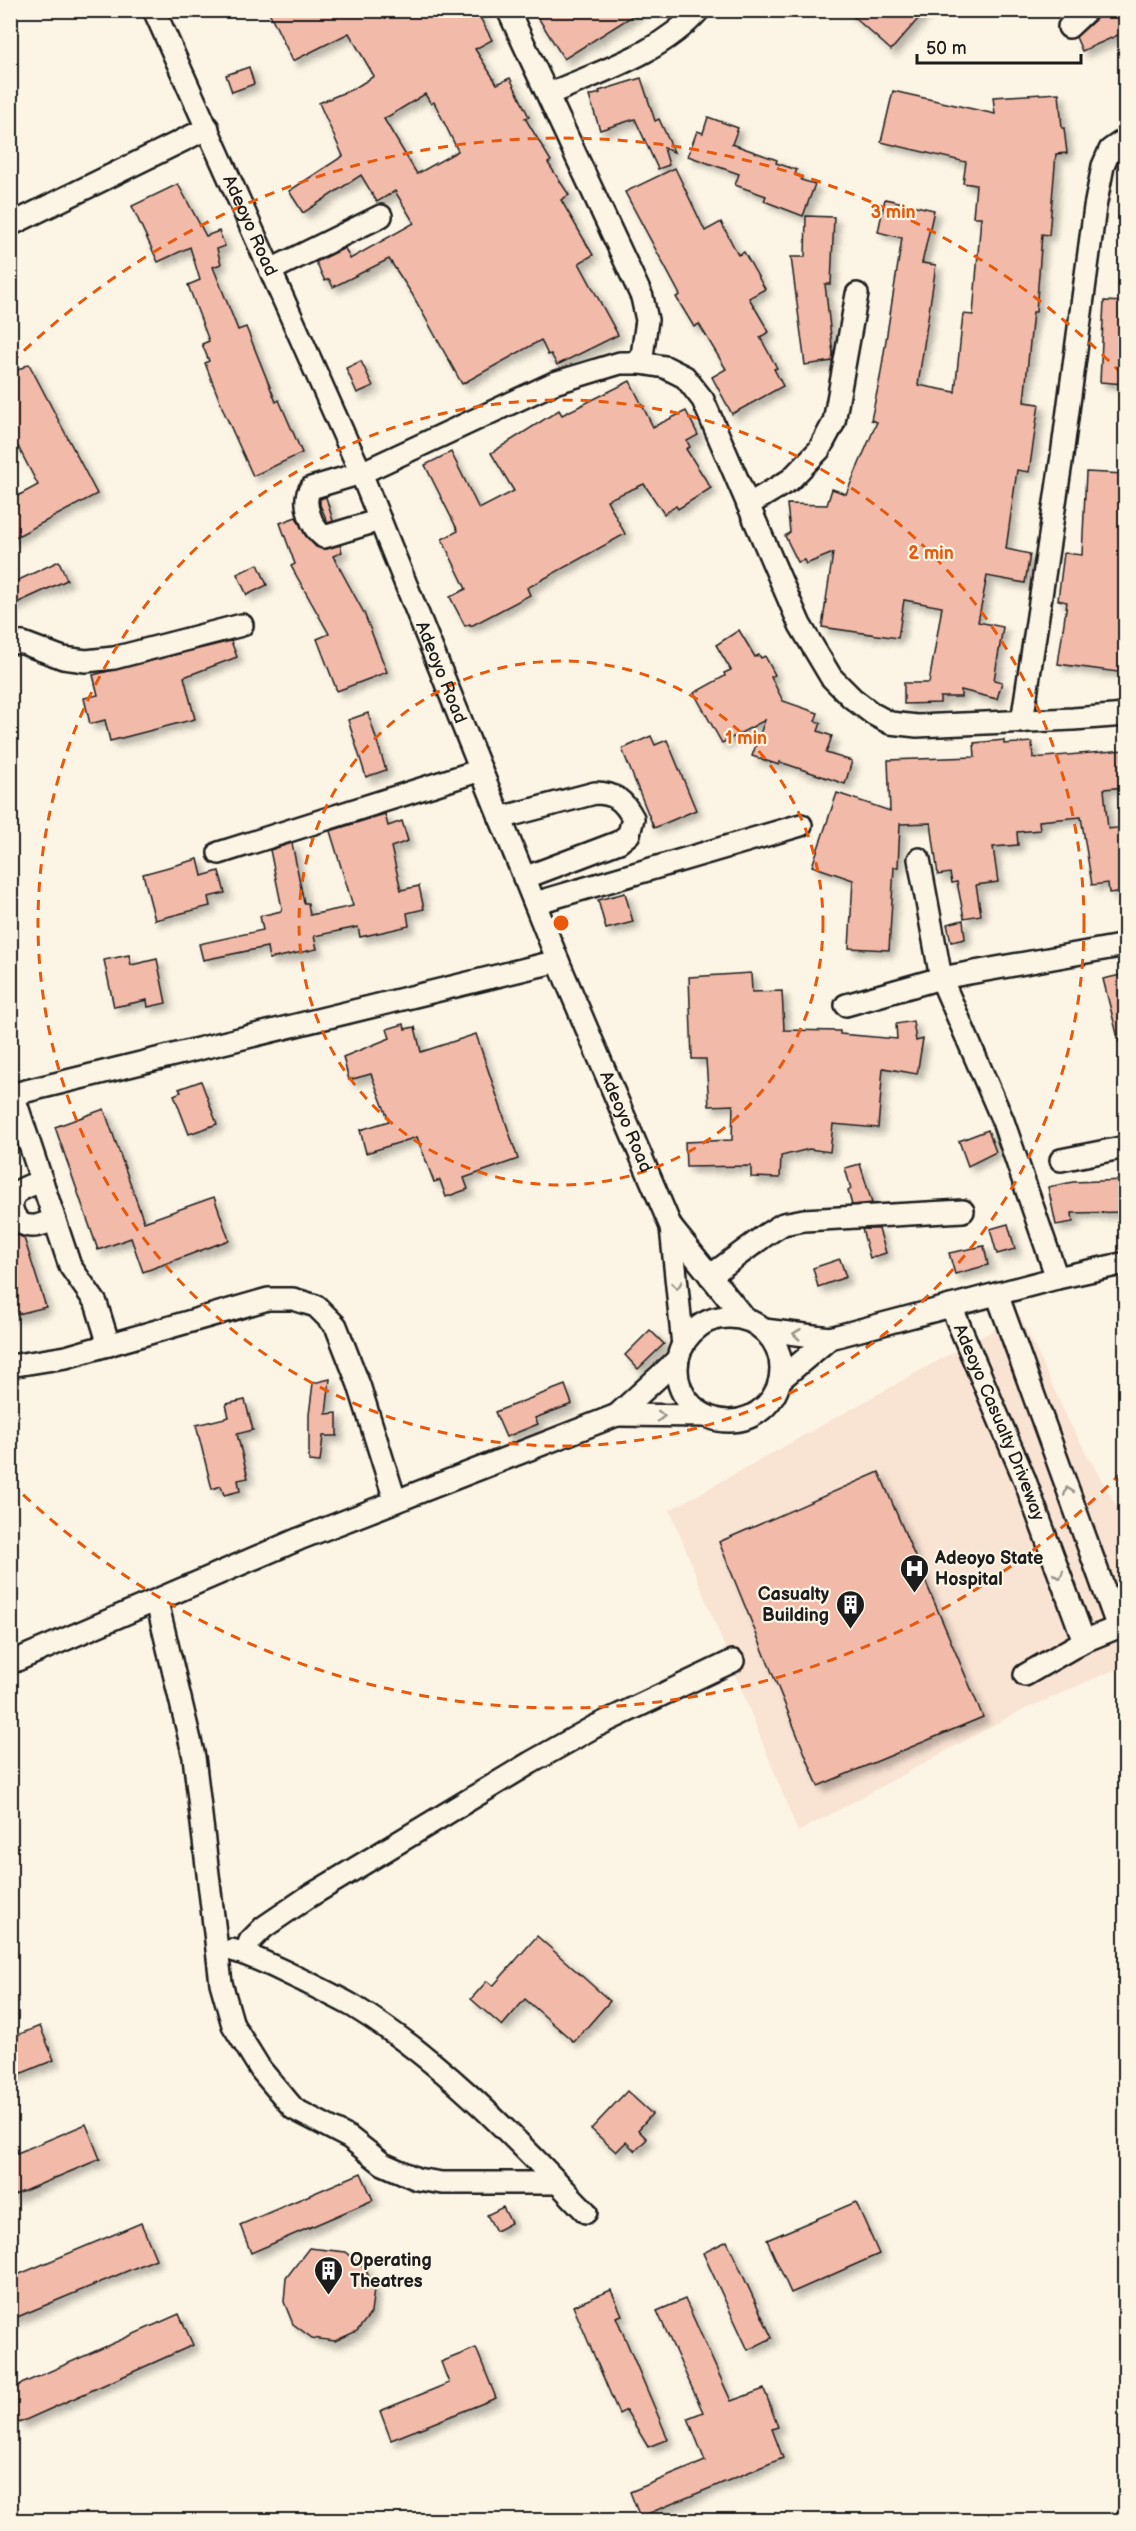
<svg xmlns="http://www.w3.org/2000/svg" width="1136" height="2531" font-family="'Balsamiq Sans',sans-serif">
	<defs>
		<filter id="shadow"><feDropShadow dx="5.5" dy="5.5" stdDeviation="3" flood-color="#0004"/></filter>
	</defs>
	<rect width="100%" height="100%" fill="#fcf5e5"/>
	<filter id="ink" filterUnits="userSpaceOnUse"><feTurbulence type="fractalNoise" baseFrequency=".0167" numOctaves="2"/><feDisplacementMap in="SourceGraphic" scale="12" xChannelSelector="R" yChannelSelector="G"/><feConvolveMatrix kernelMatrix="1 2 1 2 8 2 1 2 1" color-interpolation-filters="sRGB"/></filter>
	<g filter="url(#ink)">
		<polygon fill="#f9e3d3" points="1020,1315 1069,1422 1125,1521 1125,1665 1012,1715 798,1832 670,1510"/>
		<g fill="#f2baa9" stroke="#1c1c1c" stroke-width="1.5" fill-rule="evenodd" filter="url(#shadow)">
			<path d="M268 10H476L492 40 475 49 497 84 510 78 529 117 525 118 551 161 548 163 569 195 561 200 593 255 579 263 618 335 557 365 551 354 548 355 541 340 462 384 412 294 389 259 333 287 329 279 325 281 316 262 345 248 350 259 414 223 395 191 377 202 361 175 303 213 289 191 343 156 319 103 355 88 374 76 349 33 293 61ZM425 94 431 104 434 102 458 151 417 174 384 119Z"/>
			<polygon points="546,10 642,10 564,59 537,16"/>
			<polygon points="846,10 926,10 891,50"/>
			<polygon points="1099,10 1121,10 1125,20 1125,32 1082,51 1076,37 1096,19"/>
			<polygon points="249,67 254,84 232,92 226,75"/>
			<polygon points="641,78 655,121 659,119 674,152 664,148 669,165 658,169 635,119 600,130 589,96 600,93 599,91"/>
			<polygon points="893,91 995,114 993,97 1059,93 1062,128 1064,128 1067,153 1056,154 1049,235 1042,234 1036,312 1033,312 1024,402 1039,404 1029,472 1017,470 1006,549 1030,554 1025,583 987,576 978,622 1003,627 994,680 1002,682 997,699 961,690 961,697 940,697 940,703 904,704 904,683 929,683 942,607 904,600 898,638 822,627 833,553 806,564 804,560 798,562 785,536 790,532 787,504 827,505 832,489 846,494 877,422 871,420 880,378 902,238 878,232 885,199 934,210 922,263 936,265 918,385 955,392 963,314 973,315 981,217 973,217 976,185 963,183 966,162 881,142"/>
			<polygon points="708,117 738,128 732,144 777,160 776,163 797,170 795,174 802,177 801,180 815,184 803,216 764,201 766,196 735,185 739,174 688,156 697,131 703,133"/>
			<polygon points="675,168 705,231 721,222 738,255 744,252 765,289 749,298 769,332 760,337 777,368 774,369 783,386 732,414 712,377 726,369 699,324 694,327 676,297 680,295 625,192"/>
			<polygon points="178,184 206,236 219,231 225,246 217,249 221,264 213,267 238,330 246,327 276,402 279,400 302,453 253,476 224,412 205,363 209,361 202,344 209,341 188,285 200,280 190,247 158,262 132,206"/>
			<polygon points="806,216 834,217 831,284 825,284 833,354 832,361 805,365 791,257 805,257"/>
			<polygon points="1104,301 1125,302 1125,384 1100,382"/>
			<polygon points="361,361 373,386 357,393 346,368"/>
			<polygon points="29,364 97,494 10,540 10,500 38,485 10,431 10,374"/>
			<polygon points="630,381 653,427 686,411 698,435 687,441 690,447 686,449 711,488 678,509 676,506 664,514 644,484 607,500 625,534 527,588 530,595 471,626 470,624 465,626 450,597 466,589 442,539 458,531 425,465 451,452 479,509 514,491 491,453 559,410 562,415"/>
			<polygon points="1086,472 1125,474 1125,673 1058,664 1067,602 1058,600 1064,553 1082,555"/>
			<polygon points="326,497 333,521 328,523 320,505 320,499"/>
			<polygon points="296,517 305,535 316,547 327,549 340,545 342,552 333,556 364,613 387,672 337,691 317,639 329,634 291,566 295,564 280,523"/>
			<polygon points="59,561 67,580 10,606 10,584"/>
			<polygon points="258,564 267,585 247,595 237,574"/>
			<polygon points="739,630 755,657 759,655 761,658 765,656 775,675 771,677 783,701 818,713 815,721 821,723 818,731 832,736 826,753 852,761 845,784 780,762 779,765 752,756 765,720 722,743 694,693 725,676 724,673 731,670 716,645"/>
			<polygon points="231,641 237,657 184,677 195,719 110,741 105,720 90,724 84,698 98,695 93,675"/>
			<polygon points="368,713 386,770 366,777 348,720"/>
			<polygon points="651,736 655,745 667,740 696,810 654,828 622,749"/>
			<polygon points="1004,740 1004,744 1032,742 1033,758 1125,750 1125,787 1104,789 1108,829 1125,827 1125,891 1109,893 1108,883 1092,885 1081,817 1039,821 1040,830 1017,832 1018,845 993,847 998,882 976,885 981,915 964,918 957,882 952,883 950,873 938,875 931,823 900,824 898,867 894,867 889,950 849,948 853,880 812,866 837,793 890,811 888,760 975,757 974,743"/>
			<polygon points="385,814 388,826 402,821 408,841 391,847 401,890 419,886 424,909 407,913 409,926 360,937 358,927 314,936 317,949 269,959 267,947 203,960 199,944 263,930 260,916 281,911 282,908 270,850 292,843 304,903 308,903 310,915 353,906 330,831"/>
			<polygon points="198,859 202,876 219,871 225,893 208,897 210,906 155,920 143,874"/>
			<polygon points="625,893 633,922 606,929 598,900"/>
			<polygon points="963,920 965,939 951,942 947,924"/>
			<polygon points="129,955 131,965 157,959 166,1003 148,1007 147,1000 114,1007 104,960"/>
			<polygon points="751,973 752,992 782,991 784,1030 840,1031 840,1034 897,1039 896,1024 913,1021 916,1041 923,1039 917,1074 883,1068 878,1128 833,1124 830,1152 809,1149 781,1156 780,1178 751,1177 751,1166 686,1167 685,1142 732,1140 733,1105 709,1106 706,1059 692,1059 689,977"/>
			<polygon points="1125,974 1125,1041 1119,1042 1103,979"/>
			<polygon points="404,1024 405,1029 415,1027 421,1052 476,1034 518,1159 464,1178 468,1189 446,1197 440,1180 434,1182 417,1137 366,1153 360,1130 389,1121 371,1074 349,1080 343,1057 390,1038 387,1029"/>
			<polygon points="201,1081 217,1124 189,1134 174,1095 181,1092 179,1089"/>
			<polygon points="104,1109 144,1222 214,1197 229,1240 143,1272 131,1238 98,1250 55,1127"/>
			<polygon points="988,1130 996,1152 968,1166 959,1141"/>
			<polygon points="860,1164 872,1203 852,1205 848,1191 851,1189 845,1168"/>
			<polygon points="1125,1180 1125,1212 1072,1213 1073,1222 1056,1225 1048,1187 1073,1182"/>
			<polygon points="1008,1224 1015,1249 997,1254 990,1229"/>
			<polygon points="862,1229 879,1229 886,1253 870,1258"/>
			<polygon points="10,1231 24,1238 46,1307 10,1316"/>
			<polygon points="984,1246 988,1265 955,1274 949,1253"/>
			<polygon points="840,1259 846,1277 818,1287 813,1268"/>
			<polygon points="650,1330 664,1344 638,1369 625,1355"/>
			<polygon points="330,1379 326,1414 337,1413 337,1436 323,1436 320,1462 309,1461 309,1415 313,1383"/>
			<polygon points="565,1385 572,1404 535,1418 538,1424 506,1437 495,1412"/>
			<polygon points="245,1400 253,1430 237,1434 248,1478 238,1480 240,1491 224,1495 221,1486 212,1489 196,1425 229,1417 226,1404"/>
			<polygon points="879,1472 983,1717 818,1786 719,1542"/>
			<polygon points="537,1936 610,2001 574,2042 525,1999 502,2026 471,1999 487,1981 493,1986"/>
			<polygon points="40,2026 54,2060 10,2078 10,2038"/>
			<polygon points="627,2091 652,2114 638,2130 647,2139 635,2151 626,2142 616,2152 591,2129"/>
			<polygon points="86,2124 100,2159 10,2197 10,2156"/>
			<polygon points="361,2173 373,2200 251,2253 240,2225"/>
			<polygon points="856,2202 879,2254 791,2293 767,2240"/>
			<polygon points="503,2207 511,2223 496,2231 487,2215"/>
			<polygon points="141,2223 156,2259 10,2320 10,2278"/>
			<polygon points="727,2241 772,2338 748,2350 703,2253"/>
			<polygon points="309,2248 346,2252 365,2268 374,2289 371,2313 357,2331 335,2341 312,2338 293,2324 284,2302 286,2278"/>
			<polygon points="611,2290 622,2315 616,2317 668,2439 648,2447 626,2410 619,2414 573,2306"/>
			<polygon points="685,2299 731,2401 764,2389 778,2427 772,2429 783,2458 640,2517 630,2492 705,2461 688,2418 703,2412 657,2311"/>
			<polygon points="179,2314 193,2345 19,2423 10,2403 10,2389"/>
			<polygon points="476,2348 496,2398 391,2440 380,2411 449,2383 441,2362"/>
		</g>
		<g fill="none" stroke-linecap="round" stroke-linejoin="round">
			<defs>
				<g id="minor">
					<path id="s1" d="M154 10 361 473 558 961 671 1227 683 1346"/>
					<polyline points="508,10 642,297 647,320 641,363"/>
					<polyline points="1069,27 1087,10"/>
					<path d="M549 94C601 71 660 54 699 10"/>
					<polyline points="10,225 208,128"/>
					<polyline points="271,270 381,216"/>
					<polyline points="748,505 790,480 819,450 834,422 857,294"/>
					<path d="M380 520 324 537C311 528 301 500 311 488L361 473 554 383 620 363H641L665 367 685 377 703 400 800 625 831 677 852 698 873 714 890 723 917 726 1073 719 1126 715"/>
					<polyline points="10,642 23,643 63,658 86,661 114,658 242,625"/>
					<polyline points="1022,722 1062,456 1095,207 1103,166 1110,150 1126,139"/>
					<path d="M500 818 595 793C615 793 624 801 633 818L629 834 619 842 524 878"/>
					<polyline points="219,853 481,770"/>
					<polyline points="919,859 941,978 1003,1121 1057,1278"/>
					<polyline points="535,903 801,825"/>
					<polyline points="846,1005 941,978 1126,945"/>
					<polyline points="13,1094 70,1266 96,1303 109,1345"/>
					<polyline points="10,1095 558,961"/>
					<polyline points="1061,1160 1126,1147"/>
					<path d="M42 1181C35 1184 26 1186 19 1191 4 1201 14 1226 31 1226 38 1227 47 1222 54 1220"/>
					<polyline points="671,1227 745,1319"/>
					<polyline points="710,1276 767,1234 783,1224 804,1220 963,1211"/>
					<polyline points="997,1294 1117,1625"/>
					<path id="s2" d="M951 1306 1024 1478 1084 1641"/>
					<circle cx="729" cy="1369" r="52"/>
					<polyline points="764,1330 830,1338 1057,1278 1126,1263"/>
					<polyline points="10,1366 66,1357 268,1299 293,1299 316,1306 336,1326 359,1385 395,1500"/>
					<polyline points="780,1380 830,1338"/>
					<polyline points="617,1415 706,1416"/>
					<polyline points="157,1602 194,1757 221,1983 233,2025 261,2070 294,2109 350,2138 383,2164 417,2179 442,2183 558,2183"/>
					<polyline points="10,1663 299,1539 617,1415 678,1359"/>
					<polyline points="1025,1675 1084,1641 1126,1624"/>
					<path d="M232 1950C257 1957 280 1970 304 1981 320 1989 337 1997 353 2006 442 2060 514 2137 586 2212"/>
					<polyline points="245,1954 250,1941 264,1927 308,1897 530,1763 594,1727 733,1661"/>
				</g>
			</defs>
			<use href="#minor" stroke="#1c1c1c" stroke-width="26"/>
			<use href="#minor" stroke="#fcf5e5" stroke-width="21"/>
		</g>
		<defs><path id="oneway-chevron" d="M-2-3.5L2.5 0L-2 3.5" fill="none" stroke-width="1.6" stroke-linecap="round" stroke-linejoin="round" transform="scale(1.5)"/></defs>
		<g stroke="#97938b">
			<use href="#oneway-chevron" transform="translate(677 1285) rotate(84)"/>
			<use href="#oneway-chevron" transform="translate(797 1334) rotate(-173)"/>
			<use href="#oneway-chevron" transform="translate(661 1416) rotate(1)"/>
			<use href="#oneway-chevron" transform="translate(1068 1491) rotate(-110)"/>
			<use href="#oneway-chevron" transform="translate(1059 1575) rotate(70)"/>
		</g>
	</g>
	<g fill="none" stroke="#e8590c" stroke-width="3" stroke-dasharray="10 8">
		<circle cx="561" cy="923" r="262"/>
		<circle cx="561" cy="923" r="523"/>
		<path d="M1121 1473A785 785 0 0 1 11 1483M11 363A785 785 0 0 1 1121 373"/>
	</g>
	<defs>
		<symbol id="hospital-pin" viewBox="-11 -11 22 30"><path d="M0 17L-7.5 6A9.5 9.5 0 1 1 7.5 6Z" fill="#1c1c1c" stroke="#fcf5e5"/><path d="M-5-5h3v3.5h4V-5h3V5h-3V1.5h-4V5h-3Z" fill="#fff"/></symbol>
		<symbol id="building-pin" viewBox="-11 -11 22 30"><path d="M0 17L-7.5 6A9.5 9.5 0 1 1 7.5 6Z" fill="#1c1c1c" stroke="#fcf5e5"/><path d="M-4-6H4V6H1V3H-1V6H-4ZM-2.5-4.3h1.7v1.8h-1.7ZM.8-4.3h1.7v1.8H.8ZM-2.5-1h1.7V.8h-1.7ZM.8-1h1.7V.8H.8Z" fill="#fff"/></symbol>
	</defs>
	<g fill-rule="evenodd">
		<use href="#hospital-pin" x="898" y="1552" width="33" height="45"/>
		<use href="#building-pin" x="834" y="1588" width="33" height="45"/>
		<use href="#building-pin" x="312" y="2254" width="33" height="45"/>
	</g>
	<g text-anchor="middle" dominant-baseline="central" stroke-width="4.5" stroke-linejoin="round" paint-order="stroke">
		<g font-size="18" fill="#1c1c1c" stroke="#fcf5e5">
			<text stroke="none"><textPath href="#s1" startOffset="236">Adeoyo Road</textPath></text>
			<text stroke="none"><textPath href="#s1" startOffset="722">Adeoyo Road</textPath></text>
			<text stroke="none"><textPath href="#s1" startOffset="1208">Adeoyo Road</textPath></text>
			<text stroke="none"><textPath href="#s2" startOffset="126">Adeoyo Casualty Driveway</textPath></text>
		</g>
		<g font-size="18" font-weight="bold" fill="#1c1c1c" stroke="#fcf5e5" text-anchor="start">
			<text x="935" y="1558">Adeoyo State<tspan x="935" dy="21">Hospital</tspan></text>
			<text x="829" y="1594" text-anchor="end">Casualty<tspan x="829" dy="21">Building</tspan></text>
			<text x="350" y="2260">Operating<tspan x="350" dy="21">Theatres</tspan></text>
		</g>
	</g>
	<circle cx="561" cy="923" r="9" fill="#e8590c" stroke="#fcf5e5" stroke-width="3"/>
	<g font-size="18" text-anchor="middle" font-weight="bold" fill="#e8590c" stroke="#fcf5e5" stroke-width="4.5" stroke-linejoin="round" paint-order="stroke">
		<text x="893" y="218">3 min</text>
		<text x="931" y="559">2 min</text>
		<text x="746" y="744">1 min</text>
	</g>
	<rect width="1136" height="2531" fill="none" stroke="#fcf5e5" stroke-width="36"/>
	<rect x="18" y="18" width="1100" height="2495" fill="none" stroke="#1c1c1c" stroke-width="2" filter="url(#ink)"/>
	<path d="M917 54v9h164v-9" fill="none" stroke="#1c1c1c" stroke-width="3"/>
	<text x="926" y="54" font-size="18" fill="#1c1c1c" stroke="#fcf5e5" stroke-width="4.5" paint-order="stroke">50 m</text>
</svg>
